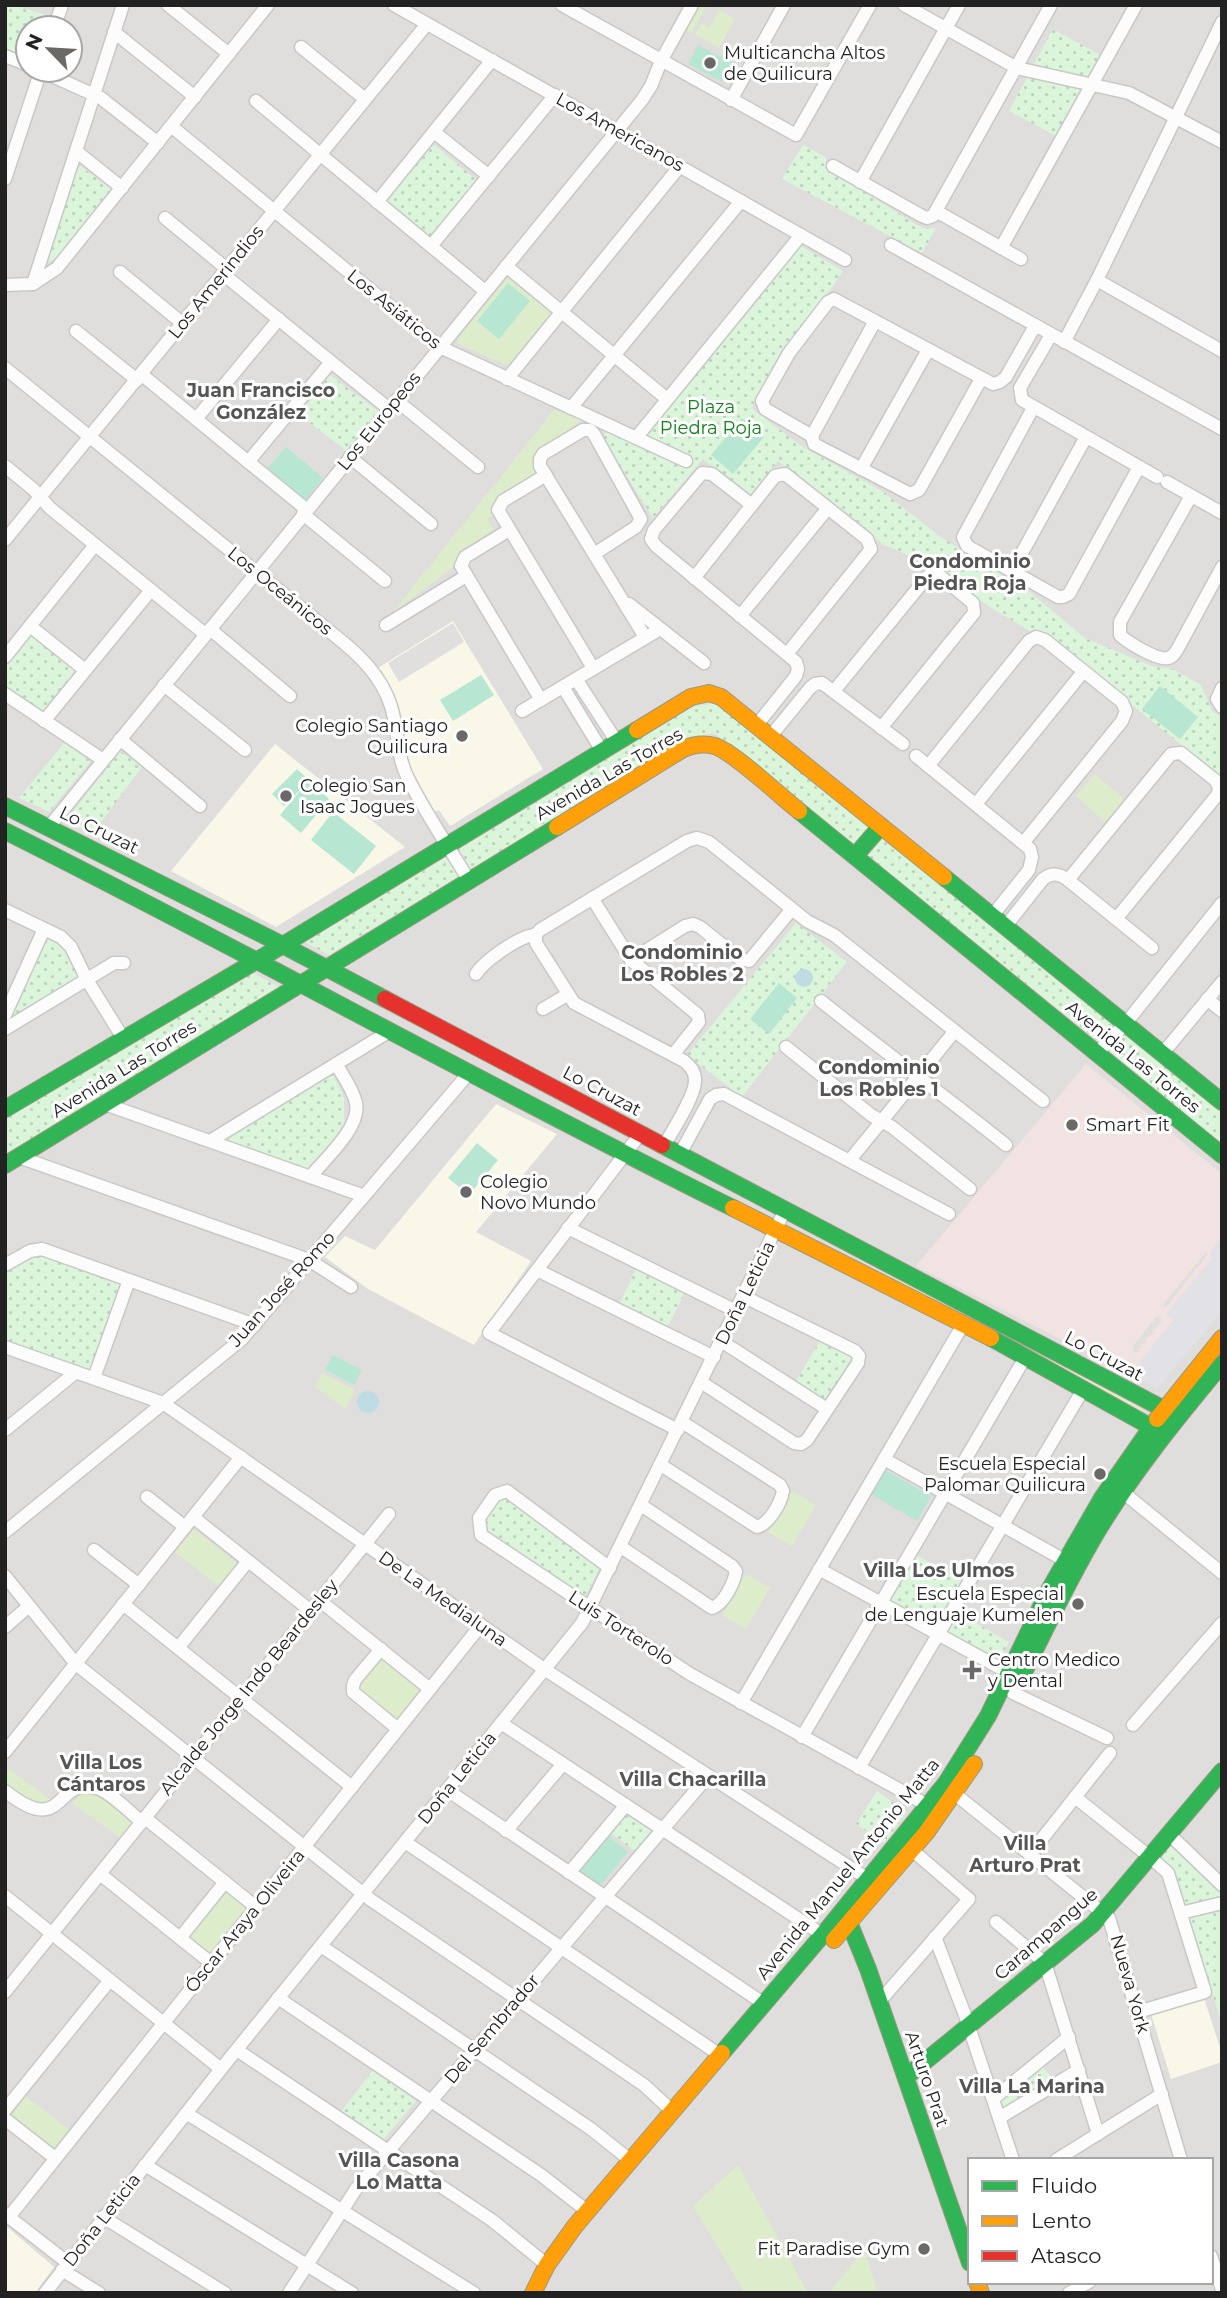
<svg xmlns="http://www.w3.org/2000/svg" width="1227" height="2298" font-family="Montserrat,sans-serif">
	<defs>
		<pattern id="park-dots" width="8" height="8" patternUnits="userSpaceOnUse" patternTransform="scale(1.75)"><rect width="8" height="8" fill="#daf5da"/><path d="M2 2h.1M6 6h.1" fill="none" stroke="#bbd2bb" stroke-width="1.8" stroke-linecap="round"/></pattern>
	</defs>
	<rect width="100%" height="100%" fill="#f0eeeb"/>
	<path fill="#dfdedc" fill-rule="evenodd" d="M5 5H1222V2293H5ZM28 28H70V70H28ZM970 2160H1211V2282H970Z"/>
	<polygon fill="#f1e3e1" points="1086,1064 1222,1174 1222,1238 1210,1253 1212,1259 1167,1314 1174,1320 1130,1374 916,1266"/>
	<g fill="#f8f7e8">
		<polygon points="453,621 543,769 450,826 439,810 435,812 409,768 403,749 397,705 391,687 378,668"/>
		<polygon points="275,744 405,847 276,927 171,871"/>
		<polygon points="496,1104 557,1134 476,1232 531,1261 474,1345 368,1289 325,1257 345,1236 375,1250"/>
		<polygon points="1204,1998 1222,2054 1222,2062 1171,2079 1151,2014"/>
		<polygon points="5,2225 54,2267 35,2293 5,2293"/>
	</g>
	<g fill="#ddeccb">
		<polygon points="700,5 707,5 692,33 686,30"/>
		<polygon points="719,10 735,19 719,48 695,34 702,23 709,27"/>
		<polygon points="508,277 554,315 511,367 458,344 458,338"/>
		<polygon points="554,410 582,420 536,454 533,460 537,474 496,501 492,509 494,515 487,519 495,532 459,558 455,566 392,613"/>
		<polygon points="1095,774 1124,799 1105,822 1076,796"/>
		<polygon points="897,1276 1142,1407 1141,1411 894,1279"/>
		<polygon points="322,1373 355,1390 346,1409 315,1387"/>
		<polygon points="792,1491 816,1505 792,1546 768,1532"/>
		<polygon points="194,1529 240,1566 222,1589 175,1552"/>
		<polygon points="746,1574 770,1588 746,1629 722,1615"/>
		<polygon points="381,1657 422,1687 396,1722 358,1692 360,1685"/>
		<polygon points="9,1769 51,1800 41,1805 31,1802 5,1782 5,1774"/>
		<polygon points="81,1794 98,1796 134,1822 122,1839 72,1803"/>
		<polygon points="228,1890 247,1906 248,1910 213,1954 209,1954 188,1937 224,1891"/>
		<polygon points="26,2096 72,2132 55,2153 10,2117"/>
		<polygon points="738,2165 808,2293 745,2293 693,2206"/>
		<polygon points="864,2249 878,2293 829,2293"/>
	</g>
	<g fill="url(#park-dots)">
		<polygon points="5,5 13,5 50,16 46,28 28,28 28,59 5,49"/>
		<polygon points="1053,29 1102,56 1058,137 1009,111"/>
		<polygon points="432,143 479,182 432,240 385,201"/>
		<polygon points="803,145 826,157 826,168 922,228 936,228 922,253 782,179"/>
		<polygon points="78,164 111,189 58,257 43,265"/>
		<polygon points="799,245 843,271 751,408 803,447 882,491 938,535 1032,594 1085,638 1154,667 1173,669 1201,685 1212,711 1222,717 1222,778 1042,632 1030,631 988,606 939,569 882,544 778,461 750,495 703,459 653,518 602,437 608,431 635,444"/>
		<polygon points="330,375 378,411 347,451 299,415"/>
		<polygon points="33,633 78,669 43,715 5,686 5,666"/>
		<polygon points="716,703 1222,1110 1222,1145 1079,1026 714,733 685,739 329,955 303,941 436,863 690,707"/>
		<polygon points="64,743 91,761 49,812 19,798"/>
		<polygon points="120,751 142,767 92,834 65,822"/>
		<polygon points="796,923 847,962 742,1097 687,1055"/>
		<polygon points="45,938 67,949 80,978 8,1021"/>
		<polygon points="250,971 283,989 5,1158 5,1119"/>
		<polygon points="333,1074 344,1098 344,1129 305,1171 220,1141"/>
		<polygon points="33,1255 47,1256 123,1284 92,1373 5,1342 5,1274"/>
		<polygon points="636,1269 685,1292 668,1326 620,1303"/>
		<polygon points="821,1339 852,1357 826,1401 795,1383"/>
		<polygon points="507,1496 600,1567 583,1601 485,1534 484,1520 497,1498"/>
		<polygon points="913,1553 961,1581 947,1606 1009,1642 998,1663 885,1603"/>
		<polygon points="877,1791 907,1812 884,1843 856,1824"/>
		<polygon points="626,1806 653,1828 639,1846 633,1850 607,1830"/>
		<polygon points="1169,1842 1222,1892 1222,2023 1174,1876 1156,1860"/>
		<polygon points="1042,2066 1055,2082 1004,2112 1000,2099"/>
		<polygon points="373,2070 416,2101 381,2142 340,2113"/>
	</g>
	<g fill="#b7e6d2">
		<polygon points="698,45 733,63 722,82 688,64"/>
		<polygon points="508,283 530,301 499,339 477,321"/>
		<polygon points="742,418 764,437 733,474 711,455"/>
		<polygon points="286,447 323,478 305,500 267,469"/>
		<polygon points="481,675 494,695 453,721 440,700"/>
		<polygon points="1160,686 1198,717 1180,739 1142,709"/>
		<polygon points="297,769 329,799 301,833 280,815 305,785 284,806 272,794"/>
		<polygon points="333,812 376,846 354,874 311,840"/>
		<polygon points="779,983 797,998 769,1034 750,1019"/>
		<polygon points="477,1143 498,1160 469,1195 448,1178"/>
		<polygon points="333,1355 362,1370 354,1385 325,1370"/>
		<polygon points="885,1470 931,1496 917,1521 871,1494"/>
		<polygon points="607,1835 628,1852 598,1888 577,1870"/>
	</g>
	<g fill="#e0dfde">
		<polygon points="453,623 464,642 399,682 388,663"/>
		<polygon points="382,951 384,983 368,975 364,970 367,959"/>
		<polygon points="1206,1252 1208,1254 1166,1307 1163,1305"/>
		<polygon points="1160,1316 1161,1324 1156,1326 1156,1329 1153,1330 1153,1334 1145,1339 1146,1343 1141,1344 1142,1347 1138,1348 1139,1352 1134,1353 1133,1346 1156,1317"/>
		<polygon points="721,1886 788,1931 764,1967 696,1922"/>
	</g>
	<polygon fill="#e2e1e5" points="1222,1238 1222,1311 1157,1389 1130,1374 1174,1320 1166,1314 1212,1259 1210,1253"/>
	<g fill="#bfdbe3">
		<circle cx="804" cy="978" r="9"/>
		<circle cx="368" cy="1402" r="11"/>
	</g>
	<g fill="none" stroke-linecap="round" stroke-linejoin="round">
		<defs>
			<g id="street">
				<polyline points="168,5 229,54"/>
				<polyline points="394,5 845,260"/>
				<polyline points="562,5 796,135 870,5"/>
				<polyline points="904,5 1017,68 1129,93 1222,142"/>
				<polyline points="54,28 62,5"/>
				<polyline points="114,32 195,97"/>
				<polyline points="301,47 365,99"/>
				<polyline points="5,56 28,65"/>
				<polyline points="39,70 101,98 158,143"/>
				<polyline points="731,100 784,5"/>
				<polyline points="256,101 485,291"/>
				<polyline points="171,126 440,347 686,461"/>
				<polyline points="434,132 489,176"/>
				<polyline points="76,151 122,188"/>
				<polyline points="833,166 922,216 927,218 933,216 1051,5"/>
				<polyline points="5,179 41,70"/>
				<polyline points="860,182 959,5"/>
				<polyline points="377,202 492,60"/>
				<polyline points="936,211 1021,259"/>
				<polyline points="165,218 227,269"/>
				<polyline points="891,245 1222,429"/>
				<polyline points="431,246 555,95"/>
				<polyline points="1001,248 1136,5"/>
				<polyline points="506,266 667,399"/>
				<polyline points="120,272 182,323"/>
				<polyline points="223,274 389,409"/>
				<polyline points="1097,280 1222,351"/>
				<polyline points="33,284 123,5"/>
				<polyline points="5,285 33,284 57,268 268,5"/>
				<polyline points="76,331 137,380"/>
				<polyline points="1051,335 1020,388 1022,400 1157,477"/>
				<polyline points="1064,342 1097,280 1222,22"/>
				<path d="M5 368 344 643C368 663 388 686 394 718 398 738 398 758 407 776 424 812 448 845 468 879"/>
				<polyline points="141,374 307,510"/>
				<polyline points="507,379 680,166"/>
				<polyline points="981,379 919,490 910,494 814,444 812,436 765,409 762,401 789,353 828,302 834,299 993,384 1000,382 1006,377 1035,326"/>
				<polyline points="396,400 478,467"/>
				<polyline points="571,408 741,201"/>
				<polyline points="1033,408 963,537 967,546 1058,597 1063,597 1069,594 1139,467"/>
				<polyline points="196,419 279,319"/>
				<polyline points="812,436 875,321"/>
				<polyline points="636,438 801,235"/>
				<polyline points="350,457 431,524"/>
				<polyline points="248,462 331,362"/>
				<polyline points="5,466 33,489 50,508 205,634"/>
				<polyline points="861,469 928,350"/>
				<polyline points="546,475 503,501 498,510 593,668"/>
				<polyline points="1167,482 1222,513"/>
				<path d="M1191 496 1120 622V635C1127 642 1158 661 1168 658 1173 657 1174 654 1177 650L1222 567"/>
				<polyline points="752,505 712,474 702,473 654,530 651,539 656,546 796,662 798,669 796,676 756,726"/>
				<polyline points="303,514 385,581"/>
				<polyline points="509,530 465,557 461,566 541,700"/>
				<polyline points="5,540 427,24"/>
				<polyline points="594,554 636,527 641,519 594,434 590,430 583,430 543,454 540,459 540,466 645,637"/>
				<polyline points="1012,571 1086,437"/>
				<polyline points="694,578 775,476 785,474 867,539 871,549 787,654"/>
				<polyline points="629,604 704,663"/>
				<polyline points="740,616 828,508"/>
				<polyline points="386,625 466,576"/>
				<polyline points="30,626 85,670"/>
				<polyline points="210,629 290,696"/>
				<polyline points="5,657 95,545"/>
				<polyline points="576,679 617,742"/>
				<polyline points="164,685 245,750"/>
				<polyline points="563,687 602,751"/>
				<polyline points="1222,688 1217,699 1222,707"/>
				<polyline points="834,691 927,577 932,574 940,576 973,603 974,613 881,728"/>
				<polyline points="5,694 103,760"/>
				<polyline points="522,711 660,629"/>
				<polyline points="44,721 151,590"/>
				<polyline points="770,737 810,688 815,684 822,683 903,744"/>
				<polyline points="120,739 200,806"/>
				<polyline points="916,756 1030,849 1032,857 1029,870 992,916"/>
				<polyline points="928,766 1029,641 1036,637 1045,640 1122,702 1126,711 1122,721 1024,842"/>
				<polyline points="976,804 1083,672"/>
				<polyline points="49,827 642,100 651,86 661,61 692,5"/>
				<polyline points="1068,880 1171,754 1181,753 1215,780 1219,787 1218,794 1116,919"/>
				<polyline points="592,898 631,960 698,1015 699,1022 673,1055"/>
				<polyline points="5,910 61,937 71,947 87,980 123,1038"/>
				<path d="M1005 927 1043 879C1052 872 1060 874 1068 880L1152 948"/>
				<path d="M536 936V943L574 1003 684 1061C690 1066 695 1071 695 1080 696 1095 672 1131 664 1146"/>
				<polyline points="631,960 685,926 693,924 700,927 740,959 749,961 792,909"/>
				<path d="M476 974C484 961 511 943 526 937 533 935 535 936 540 930L687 841 697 838 709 842 807 921 834 935 1043 1101"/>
				<polyline points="1207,999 1222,1011"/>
				<path d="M821 1001C882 1050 945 1096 1006 1145"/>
				<polyline points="543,1009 567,995"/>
				<polyline points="5,1015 44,929"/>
				<polyline points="5,1029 114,963 124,963"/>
				<polyline points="786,1047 871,1115 892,1127 970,1189"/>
				<polyline points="1098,1052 1126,1023 1222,903"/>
				<polyline points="1163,1053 1222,982"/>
				<polyline points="105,1104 364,1196"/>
				<polyline points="641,1133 489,1333 678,1430"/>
				<polyline points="210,1141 390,1031"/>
				<polyline points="680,1154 710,1099 716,1095 724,1094 949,1214"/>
				<polyline points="19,1157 309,1260 351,1287"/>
				<polyline points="850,1160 954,1032"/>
				<path d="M310 1177C325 1159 361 1127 356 1103 353 1089 343 1076 336 1064"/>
				<polyline points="568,1228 736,1311"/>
				<polyline points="5,1265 30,1251 42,1249 255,1325"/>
				<polyline points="537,1270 714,1357"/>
				<polyline points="721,1341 827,1409"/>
				<polyline points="5,1347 163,1403 544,1669 868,1879"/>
				<polyline points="94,1378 129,1280"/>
				<polyline points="701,1382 794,1443 801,1444 807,1440 858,1363 859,1356 855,1351 743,1296"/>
				<polyline points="5,1430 76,1372"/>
				<polyline points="884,1459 1064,1560"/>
				<path d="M661 1465 757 1527C769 1524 781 1503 783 1491L780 1485 682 1422"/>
				<polyline points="1119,1489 1222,1573"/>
				<polyline points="147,1497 185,1527"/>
				<polyline points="193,1517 311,1611"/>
				<polyline points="5,1532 242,1339 469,1073"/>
				<path d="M621 1547 712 1608C724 1604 734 1583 736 1571L732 1566 641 1505"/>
				<polyline points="94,1550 139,1585"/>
				<polyline points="610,1568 507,1491 495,1495 479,1518 481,1535 690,1674 929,1806"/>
				<polyline points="819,1569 1009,1673"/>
				<polyline points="5,1576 76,1664 371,1900 644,2085 672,2111"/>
				<polyline points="319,1600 430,1689"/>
				<polyline points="123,1604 352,1787"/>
				<polyline points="5,1627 29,1606"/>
				<polyline points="178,1648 248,1561"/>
				<polyline points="381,1649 355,1680 353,1686 353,1692 398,1729"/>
				<polyline points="1013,1693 1107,1738"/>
				<polyline points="741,1703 964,1323"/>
				<polyline points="501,1723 823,1935"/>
				<polyline points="1133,1725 1222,1623"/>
				<polyline points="802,1737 1026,1356"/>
				<polyline points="5,1752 241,1457"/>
				<polyline points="859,1768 1084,1388"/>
				<polyline points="447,1790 763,2003"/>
				<path d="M5 1791C64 1838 54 1780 93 1787 108 1789 129 1812 142 1822"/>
				<polyline points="955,1794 1109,1918 1181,2160"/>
				<polyline points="1075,1797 1150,1857 1168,1873 1205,1992 1138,2012"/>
				<polyline points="145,1818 256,1907"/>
				<polyline points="506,1831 563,1764"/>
				<polyline points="1169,1834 1222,1885"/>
				<polyline points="405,1842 720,2055"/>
				<polyline points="1030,1854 1110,1753"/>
				<polyline points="569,1873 626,1805"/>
				<polyline points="100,1874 211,1963"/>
				<polyline points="5,1896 221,2069"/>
				<polyline points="1181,1913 1222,1903"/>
				<polyline points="996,1922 1045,1963 1098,2134"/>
				<polyline points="935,1937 965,2015 1013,2160"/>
				<polyline points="180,1938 225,1882"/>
				<polyline points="321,1946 591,2129 630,2160"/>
				<polyline points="5,1992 389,1514"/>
				<polyline points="278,1998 541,2175 587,2211"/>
				<polyline points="879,2002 969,1899 912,1850"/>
				<polyline points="237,2050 493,2221 547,2265"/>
				<polyline points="993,2099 1069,2037"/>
				<polyline points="5,2110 110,1980"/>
				<polyline points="186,2113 474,2293"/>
				<polyline points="999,2118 1079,2070"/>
				<polyline points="5,2119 55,2158"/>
				<polyline points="1056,2160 1162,2094"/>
				<polyline points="145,2165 352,2293"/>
				<polyline points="5,2214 68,2263"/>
				<polyline points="9,2217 481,1625"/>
				<polyline points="103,2217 225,2293"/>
				<polyline points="1211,2256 1222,2290"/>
				<polyline points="62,2270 99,2293"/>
				<polyline points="45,2293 221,2069 582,1623 785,1210"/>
				<polyline points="289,2293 356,2189 708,1776"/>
				<polyline points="1069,2293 1089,2282"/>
			</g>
			<g id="fast">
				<polyline points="5,806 271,939 385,999"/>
				<polyline points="799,811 1222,1155"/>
				<path d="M5 831C249 953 488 1087 733 1208"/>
				<polyline points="855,856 881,826"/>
				<polyline points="944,877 1222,1102"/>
				<polyline points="5,1109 283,945 637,730"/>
				<polyline points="662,1145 1175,1415"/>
				<polyline points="5,1165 557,827"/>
				<polyline points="991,1338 1162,1433"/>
				<path d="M1022 1676C1046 1628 1069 1579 1097 1532 1133 1472 1177 1418 1222 1364"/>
				<polyline points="844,1910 868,1969 970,2263"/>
				<polyline points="722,2053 826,1931 946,1783 988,1716 1049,1590 1102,1498 1157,1419"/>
				<polyline points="906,2077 1093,1924 1222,1771"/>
			</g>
			<g id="slow">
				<polyline points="637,730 691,697 709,693 721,697 944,877"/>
				<path d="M557 827 683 749C694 744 704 743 715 746 735 753 780 796 799 811"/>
				<polyline points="733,1208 991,1338"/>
				<polyline points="1157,1419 1222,1338"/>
				<polyline points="834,1940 926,1833 974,1764"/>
				<polyline points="977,2282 981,2293"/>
				<polyline points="533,2293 547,2265 575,2226 722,2053"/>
			</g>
			<polyline id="jam" points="385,999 662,1145"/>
		</defs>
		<use href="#street" stroke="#c9c8c7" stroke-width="15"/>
		<use href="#fast" stroke="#999a82" stroke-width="18"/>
		<use href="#slow" stroke="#999a82" stroke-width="18"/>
		<use href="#jam" stroke="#999a82" stroke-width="18"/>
		<use href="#street" stroke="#fdfcfc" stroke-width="12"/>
		<use href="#fast" stroke="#30b455" stroke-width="16"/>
		<use href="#slow" stroke="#ff9f0a" stroke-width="16"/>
		<use href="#jam" stroke="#e5322d" stroke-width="16"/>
	</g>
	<g fill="#6a6968" stroke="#fff" stroke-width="2.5">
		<circle cx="710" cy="63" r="7"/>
		<circle cx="462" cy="736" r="7"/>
		<circle cx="286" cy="796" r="7"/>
		<circle cx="1072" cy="1125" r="7"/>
		<circle cx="466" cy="1192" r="7"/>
		<circle cx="1100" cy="1474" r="7"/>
		<circle cx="1078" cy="1604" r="7"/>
		<path d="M968.5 1659.5h7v7h7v7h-7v7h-7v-7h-7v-7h7z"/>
		<circle cx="924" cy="2249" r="7"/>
	</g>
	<g text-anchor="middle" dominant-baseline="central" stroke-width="6" stroke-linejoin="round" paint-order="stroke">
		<g font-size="18" fill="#222" stroke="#fff" text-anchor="start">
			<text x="724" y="53">Multicancha Altos<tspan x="724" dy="21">de Quilicura</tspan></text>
			<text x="448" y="726" text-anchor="end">Colegio Santiago<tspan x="448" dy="21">Quilicura</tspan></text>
			<text x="300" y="786">Colegio San<tspan x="300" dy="21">Isaac Jogues</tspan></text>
			<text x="1086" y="1125">Smart Fit</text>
			<text x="480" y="1182">Colegio<tspan x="480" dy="21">Novo Mundo</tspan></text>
			<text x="1086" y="1464" text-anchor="end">Escuela Especial<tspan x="1086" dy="21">Palomar Quilicura</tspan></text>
			<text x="1064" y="1594" text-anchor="end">Escuela Especial<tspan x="1064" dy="21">de Lenguaje Kumelen</tspan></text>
			<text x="988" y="1660">Centro Medico<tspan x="988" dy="21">y Dental</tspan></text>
			<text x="910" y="2249" text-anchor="end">Fit Paradise Gym</text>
		</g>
		<g font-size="18" fill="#222" stroke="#fff">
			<text transform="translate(620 132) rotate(29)">Los Americanos</text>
			<text transform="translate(216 282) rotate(-51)">Los Amerindios</text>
			<text transform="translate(394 309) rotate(39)">Los Asiáticos</text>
			<text transform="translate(379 421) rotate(-51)">Los Europeos</text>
			<text transform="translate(280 591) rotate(39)">Los Oceánicos</text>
			<text transform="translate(609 774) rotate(-30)">Avenida Las Torres</text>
			<text transform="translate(99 830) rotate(26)">Lo Cruzat</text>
			<text transform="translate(1133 1057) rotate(39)">Avenida Las Torres</text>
			<text transform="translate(124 1069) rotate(-32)">Avenida Las Torres</text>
			<text transform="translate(602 1091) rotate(28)">Lo Cruzat</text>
			<text transform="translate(282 1289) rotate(-48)">Juan José Romo</text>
			<text transform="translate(745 1293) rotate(-64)">Doña Leticia</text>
			<text transform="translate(1104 1356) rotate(28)">Lo Cruzat</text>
			<text transform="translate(443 1599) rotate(35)">De La Medialuna</text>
			<text transform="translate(621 1628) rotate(33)">Luis Torterolo</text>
			<text transform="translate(249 1687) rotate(-51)">Alcalde Jorge Indo Beardesley</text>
			<text transform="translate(457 1778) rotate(-51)">Doña Leticia</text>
			<text transform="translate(848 1869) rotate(-51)">Avenida Manuel Antonio Matta</text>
			<text transform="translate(245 1921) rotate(-51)">Óscar Araya Oliveira</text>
			<text transform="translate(1046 1934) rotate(-41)">Carampangue</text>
			<text transform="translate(1130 1984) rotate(74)">Nueva York</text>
			<text transform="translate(492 2029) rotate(-50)">Del Sembrador</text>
			<text transform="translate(927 2079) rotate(71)">Arturo Prat</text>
			<text transform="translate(102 2220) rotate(-52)">Doña Leticia</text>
		</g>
		<g font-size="18" fill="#0c8416" stroke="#fff">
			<text x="711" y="407">Plaza<tspan x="711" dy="21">Piedra Roja</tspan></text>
		</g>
		<g font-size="19" font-weight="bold" fill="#555" stroke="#fff">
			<text x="261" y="390">Juan Francisco<tspan x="261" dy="22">González</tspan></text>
			<text x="970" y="561">Condominio<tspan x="970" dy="22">Piedra Roja</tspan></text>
			<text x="682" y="952">Condominio<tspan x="682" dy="22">Los Robles 2</tspan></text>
			<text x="879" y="1067">Condominio<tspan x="879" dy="22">Los Robles 1</tspan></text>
			<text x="939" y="1570">Villa Los Ulmos</text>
			<text x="101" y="1762">Villa Los<tspan x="101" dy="22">Cántaros</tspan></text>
			<text x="693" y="1779">Villa Chacarilla</text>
			<text x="1025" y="1843">Villa<tspan x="1025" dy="22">Arturo Prat</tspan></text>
			<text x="1032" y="2086">Villa La Marina</text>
			<text x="399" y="2160">Villa Casona<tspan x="399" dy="22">Lo Matta</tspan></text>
		</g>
	</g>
	<rect width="1227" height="2298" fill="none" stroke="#222222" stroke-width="14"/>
	<rect x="968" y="2158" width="245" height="126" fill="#ffffff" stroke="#a7a7a7" stroke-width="2"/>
	<rect x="982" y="2181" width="35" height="10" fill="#30b455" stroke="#a7a7a7" stroke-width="2"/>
	<text x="1031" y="2193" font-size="21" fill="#222222">Fluido</text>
	<rect x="982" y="2216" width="35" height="10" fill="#ff9f0a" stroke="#a7a7a7" stroke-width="2"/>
	<text x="1031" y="2228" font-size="21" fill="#222222">Lento</text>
	<rect x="982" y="2251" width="35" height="10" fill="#e5322d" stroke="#a7a7a7" stroke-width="2"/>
	<text x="1031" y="2263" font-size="21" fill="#222222">Atasco</text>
	<g transform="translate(49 49) rotate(295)"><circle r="33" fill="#ffffff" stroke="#a7a7a7" stroke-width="2"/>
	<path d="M0-5L12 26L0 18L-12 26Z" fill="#6a6968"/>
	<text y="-10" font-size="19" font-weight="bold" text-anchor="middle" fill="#222222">N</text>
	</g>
</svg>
